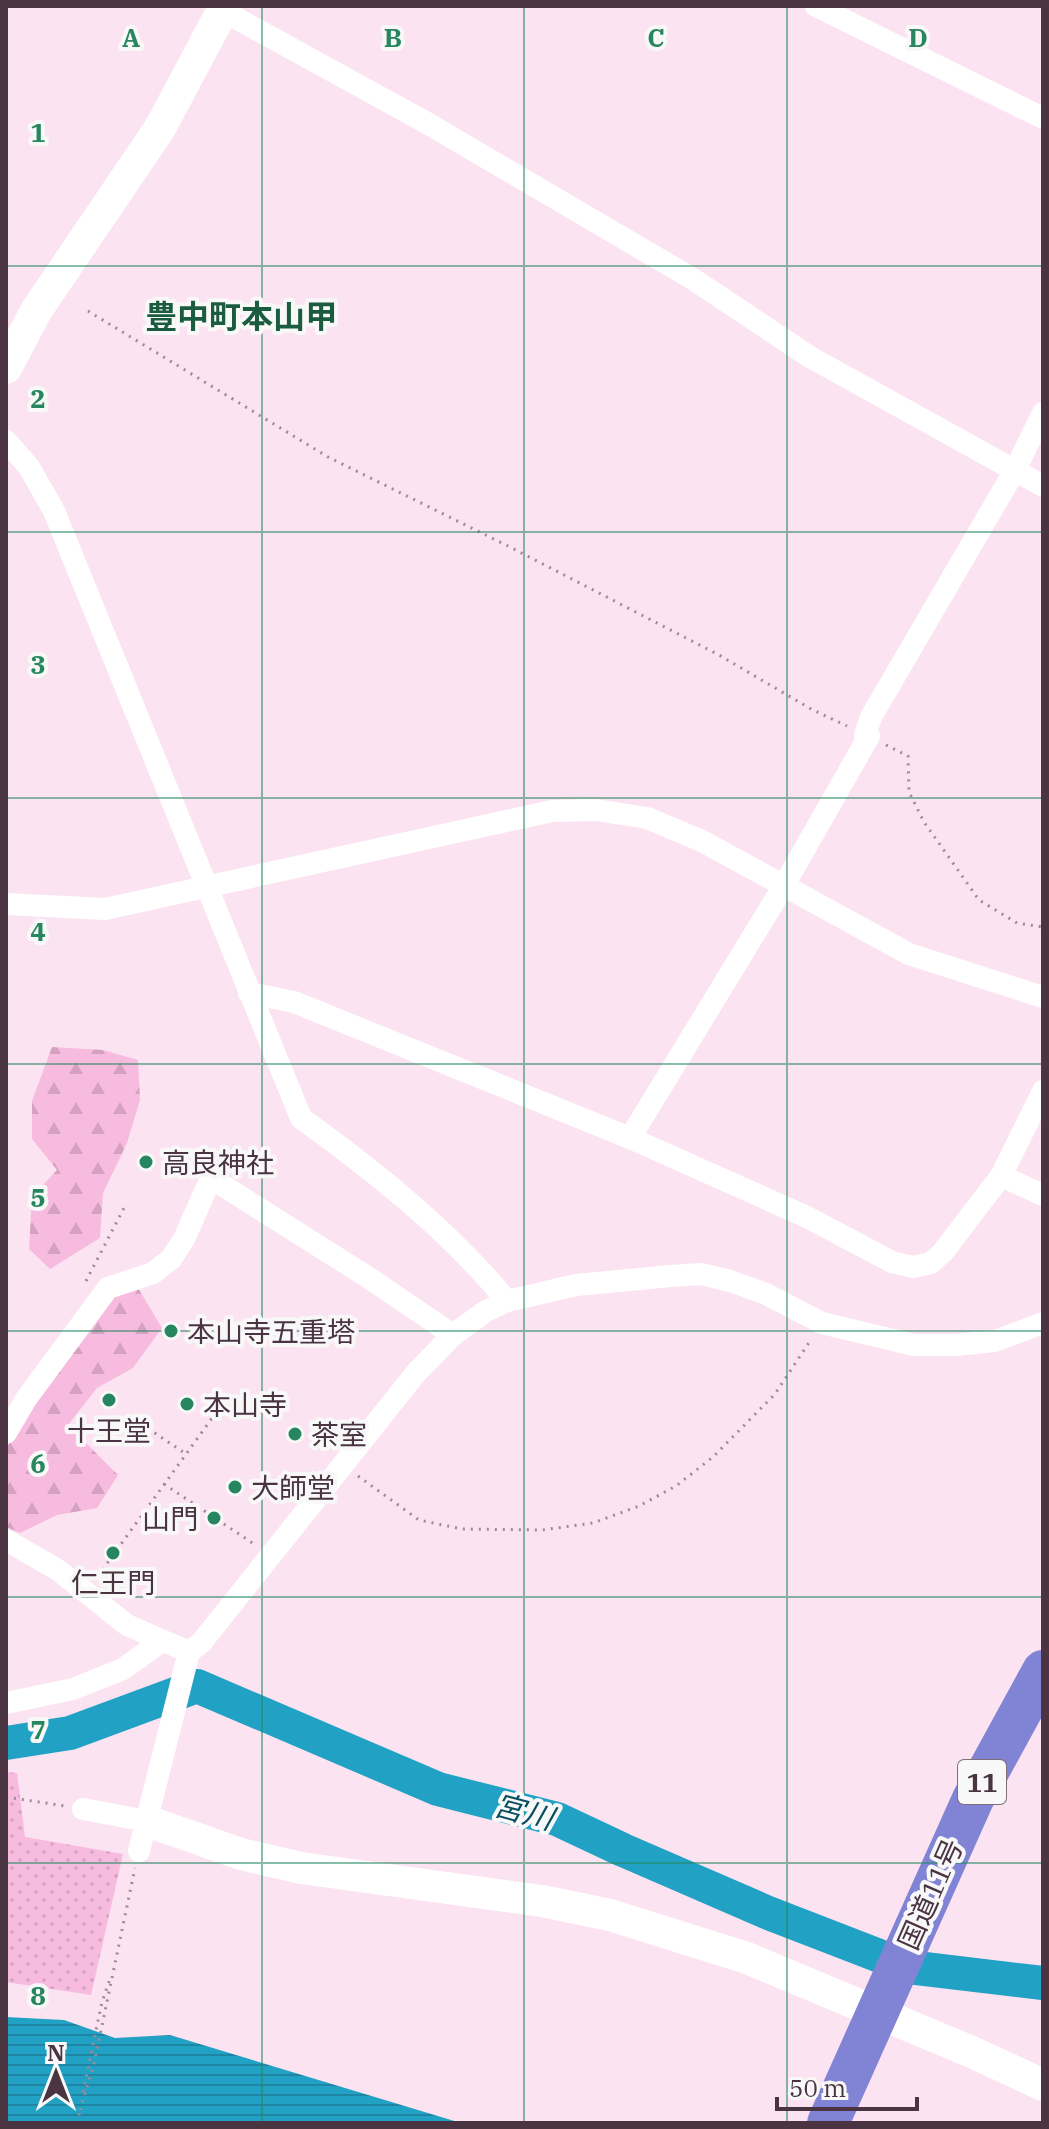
<svg xmlns="http://www.w3.org/2000/svg" width="1049" height="2129" font-family="'IBM Plex Serif','Noto Sans JP',serif">
	<defs>
		<pattern id="green-dots" width="8" height="8" patternUnits="userSpaceOnUse" patternTransform="scale(2)"><rect width="8" height="8" fill="#f7bbe0"/><path d="M2 2h.1M6 6h.1" fill="none" stroke="#d5a1c1" stroke-width="1.8" stroke-linecap="round"/></pattern>
		<pattern id="forest-firs" width="22" height="20" patternUnits="userSpaceOnUse" patternTransform="scale(2)"><rect width="22" height="20" fill="#f7bbe0"/><path d="M5 1l3.5 6h-7zM16 11l3.5 6h-7z" fill="#d5a1c1"/></pattern>
		<pattern id="water-rules" width="6" height="5" patternUnits="userSpaceOnUse" patternTransform="scale(2)"><rect width="6" height="5" fill="#21a2c5"/><path d="M0 2.5h6" fill="none" stroke="#1f85a2"/></pattern>
	</defs>
	<rect width="100%" height="100%" fill="#fbe3f1"/>
	<polygon fill="url(#green-dots)" points="6,1772 17,1773 25,1837 123,1854 91,1995 6,1982"/>
	<g fill="url(#forest-firs)">
		<polygon points="52,1047 103,1050 138,1060 140,1100 127,1143 103,1193 100,1238 50,1269 29,1249 32,1197 57,1170 32,1139 32,1101"/>
		<polygon points="138,1288 162,1328 133,1368 97,1388 68,1425 118,1475 97,1508 57,1515 20,1533 6,1527 6,1448 108,1295"/>
	</g>
	<polygon fill="url(#water-rules)" points="6,2017 64,2020 115,2038 170,2035 461,2123 6,2123"/>
	<g fill="none" stroke-linecap="round" stroke-linejoin="round">
		<polyline stroke="#21a2c5" stroke-width="34" points="6,1743 70,1733 197,1686 438,1789 557,1819 623,1850 766,1912 908,1967 1043,1983"/>
		<g stroke="#a08997" stroke-width="3" stroke-dasharray="2 6" stroke-linecap="butt">
			<polyline points="88,311 328,457 508,546 719,655 811,709 847,726"/>
			<polyline points="886,745 908,756 909,792 924,822 979,900 1017,923 1043,927"/>
			<polyline points="86,1281 125,1206"/>
			<polyline points="128,1415 186,1454"/>
			<polyline points="358,1476 419,1520 462,1529 542,1530 593,1523 639,1506 676,1486 713,1457 775,1394 810,1341"/>
			<polyline points="164,1484 254,1544"/>
			<polyline points="98,1576 215,1414"/>
			<polyline points="6,1797 65,1806"/>
			<polyline points="83,2092 102,2002 110,1979"/>
			<polyline points="80,2110 94,2064 135,1868"/>
			<polyline points="77,2123 80,2111"/>
		</g>
		<g stroke="#fff" stroke-width="22">
			<polyline points="816,6 1043,118"/>
			<polyline points="223,11 427,123 693,279 810,357 1043,486"/>
			<path d="M6 441 29 467 54 511 301 1118C374 1171 449 1230 507 1301"/>
			<polyline points="865,735 871,717 1015,470 1043,413"/>
			<polyline points="6,904 105,909 552,811 596,810 647,818 702,841 909,954 1043,997"/>
			<polyline points="249,993 294,1002 630,1138 807,1217 892,1262 913,1267 931,1263 943,1252 1001,1176 1043,1091"/>
			<polyline points="630,1138 783,887 869,736"/>
			<polyline points="1001,1176 1043,1195"/>
			<polyline points="6,1433 26,1399 108,1288 153,1273 171,1259 184,1239 211,1178 366,1276 453,1335"/>
			<polyline points="6,1540 58,1570 127,1625 189,1652"/>
			<polyline points="6,1703 73,1689 123,1669 162,1641"/>
			<polyline points="83,1809 147,1821"/>
			<polyline points="139,1851 189,1652 201,1643 416,1373 453,1335 486,1311 507,1301 576,1285 671,1276 701,1274 730,1281 766,1294 822,1323 914,1345 956,1345 995,1341 1043,1323"/>
		</g>
		<g stroke="#fff" stroke-width="32">
			<polyline points="6,368 36,311 160,128 225,6"/>
			<polyline points="147,1821 241,1854 301,1868 542,1901 610,1915 747,1958 974,2053 1043,2085"/>
		</g>
		<polyline stroke="#8184d4" stroke-width="42" points="828,2123 973,1799 1043,1671"/>
	</g>
	<path fill="none" stroke="#27865f" stroke-width="2" stroke-opacity="0.55" d="M262 6V2123M524 6V2123M787 6V2123M6 266H1043M6 532H1043M6 798H1043M6 1064H1043M6 1331H1043M6 1597H1043M6 1863H1043"/>
	<g fill="#27865f" stroke="#f8f8f8" stroke-width="3">
		<circle cx="146" cy="1162" r="8"/>
		<circle cx="171" cy="1331" r="8"/>
		<circle cx="109" cy="1400" r="8"/>
		<circle cx="187" cy="1404" r="8"/>
		<circle cx="295" cy="1434" r="8"/>
		<circle cx="235" cy="1487" r="8"/>
		<circle cx="214" cy="1518" r="8"/>
		<circle cx="113" cy="1553" r="8"/>
	</g>
	<g text-anchor="middle" dominant-baseline="central" stroke-width="8" stroke-linejoin="round" paint-order="stroke">
		<rect fill="#f8f8f8" stroke="#7e6f79" stroke-width="2" x="958" y="1760" width="48" height="44" rx="6"/>
		<g font-size="26" font-weight="bold" fill="#4a3442">
			<text x="982" y="1782">11</text>
		</g>
		<g font-size="28" fill="#4a3442" stroke="#f8f8f8" text-anchor="start">
			<text x="162" y="1162">高良神社</text>
			<text x="187" y="1331">本山寺五重塔</text>
			<text x="203" y="1404">本山寺</text>
			<text x="109" y="1430" text-anchor="middle">十王堂</text>
			<text x="311" y="1434">茶室</text>
			<text x="251" y="1487">大師堂</text>
			<text x="198" y="1518" text-anchor="end">山門</text>
			<text x="113" y="1582" text-anchor="middle">仁王門</text>
		</g>
		<g font-size="28" fill="#4a3442" stroke="#f8f8f8">
			<text transform="translate(930 1894) rotate(-66)">国道11号</text>
		</g>
		<g font-size="30" font-style="italic" fill="#074e60" stroke="#f8f8f8">
			<text transform="translate(524 1811) rotate(15)">宮川</text>
		</g>
		<g font-size="32" font-weight="bold" fill="#1b5c40" stroke="#f8f8f8">
			<text x="241" y="316">豊中町本山甲</text>
		</g>
	</g>
	<g font-size="26" text-anchor="middle" font-weight="bold" fill="#27865f" stroke="#f8f8f8" stroke-width="8" stroke-linejoin="round" paint-order="stroke">
		<text x="131" y="47">A</text>
		<text x="393" y="47">B</text>
		<text x="656" y="47">C</text>
		<text x="918" y="47">D</text>
		<text x="38" y="142">1</text>
		<text x="38" y="408">2</text>
		<text x="38" y="674">3</text>
		<text x="38" y="941">4</text>
		<text x="38" y="1207">5</text>
		<text x="38" y="1473">6</text>
		<text x="38" y="1739">7</text>
		<text x="38" y="2005">8</text>
	</g>
	<rect width="1049" height="2129" fill="none" stroke="#4a3442" stroke-width="16"/>
	<g transform="translate(56 2073)" stroke="#f8f8f8" stroke-width="6" paint-order="stroke">
	<path d="M0-6L14 30L0 20L-14 30Z" fill="#4a3442"/>
	<text y="-12" font-size="22" font-weight="bold" text-anchor="middle" fill="#4a3442">N</text>
	</g>
	<path d="M777 2097v12h140v-12" fill="none" stroke="#4a3442" stroke-width="4"/>
	<text x="789" y="2097" font-size="24" fill="#4a3442" stroke="#f8f8f8" stroke-width="6" paint-order="stroke">50 m</text>
</svg>
